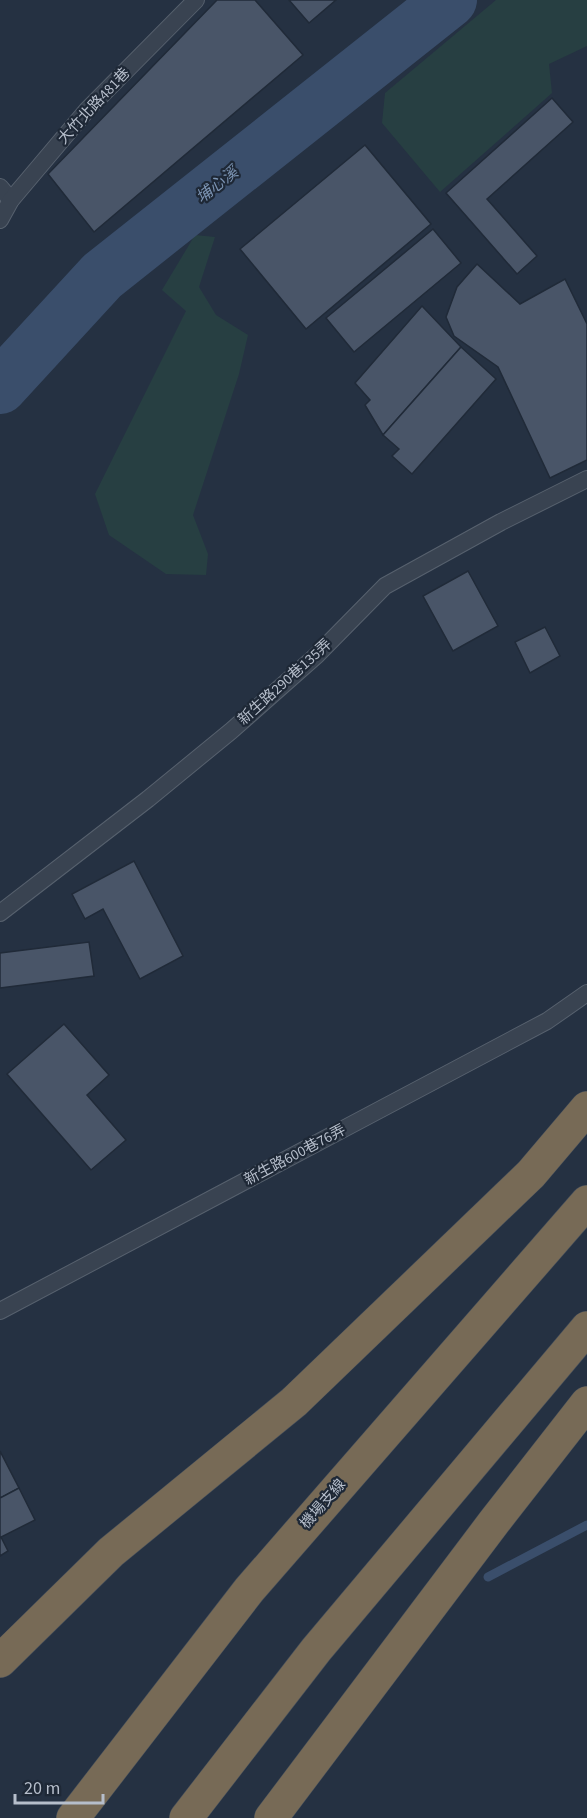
<svg xmlns="http://www.w3.org/2000/svg" width="587" height="1818" font-family="'Source Sans 3','Noto Sans TC',sans-serif">
	<rect width="100%" height="100%" fill="#253142"/>
	<g fill="#273f42">
		<polygon points="496,0 587,0 587,46 549,64 552,93 440,192 382,123 385,93"/>
		<polygon points="195,235 215,237 199,287 216,315 248,335 239,374 193,515 208,554 206,575 166,574 109,535 95,494 186,311 162,290"/>
	</g>
	<g fill="none" stroke-linecap="round" stroke-linejoin="round">
		<polyline stroke="#3a4e6b" stroke-width="9" points="488,1577 587,1525"/>
		<polyline stroke="#3a4e6b" stroke-width="54" points="0,387 102,276 450,0"/>
	</g>
	<g fill="#495568" stroke="#202a38" stroke-width="1.5">
		<polygon points="217,0 255,0 303,55 94,232 48,174"/>
		<polygon points="289,0 336,0 309,23"/>
		<polygon points="552,98 573,122 487,199 537,256 517,274 446,193"/>
		<polygon points="365,145 431,224 306,329 240,249"/>
		<polygon points="433,229 461,263 354,352 326,318"/>
		<polygon points="477,264 520,304 565,279 587,324 587,460 550,478 498,367 454,336 446,317 457,287"/>
		<polygon points="422,306 461,347 383,435 365,405 370,400 355,383"/>
		<polygon points="461,347 496,379 412,474 392,456 399,449 383,435"/>
		<polygon points="468,571 498,626 453,651 423,596"/>
		<polygon points="545,627 560,656 530,673 515,642"/>
		<polygon points="134,861 183,956 140,979 103,909 85,919 72,894"/>
		<polygon points="89,942 94,976 0,988 0,953"/>
		<polygon points="64,1024 109,1075 87,1095 126,1140 91,1170 7,1074"/>
		<polygon points="0,1451 19,1488 0,1498"/>
		<polygon points="19,1488 35,1520 1,1537 8,1551 0,1556 0,1498"/>
	</g>
	<g fill="none" stroke-linecap="round" stroke-linejoin="round">
		<defs>
			<g id="service">
				<polyline points="0,187 11,200"/>
				<polyline points="0,220 11,200 87,110 196,0"/>
				<polyline points="0,913 148,799 231,731 317,655 385,586 501,522 587,479"/>
				<polyline points="0,1311 547,1021 587,993"/>
			</g>
			<g id="motorway">
				<polyline points="0,1661 111,1552 294,1402 531,1174 587,1108"/>
				<polyline points="73,1818 249,1590 587,1202"/>
				<polyline points="186,1818 316,1650 587,1328"/>
				<polyline points="271,1818 494,1522 587,1403"/>
			</g>
		</defs>
		<use href="#service" stroke="#57616e" stroke-width="18"/>
		<use href="#motorway" stroke="#444e5b" stroke-width="34"/>
		<use href="#service" stroke="#394351" stroke-width="16"/>
		<use href="#motorway" stroke="#776a56" stroke-width="33"/>
	</g>
	<g text-anchor="middle" dominant-baseline="central" stroke-width="4.5" stroke-linejoin="round" paint-order="stroke">
		<g font-size="15" fill="#b6becb" stroke="#1e2836">
			<text transform="translate(94 106) rotate(-47)">大竹北路481巷</text>
			<text transform="translate(285 682) rotate(-42)">新生路290巷135弄</text>
			<text transform="translate(295 1155) rotate(-28)">新生路600巷76弄</text>
			<text transform="translate(323 1504) rotate(-49)">機場支線</text>
		</g>
		<g font-size="16" font-style="italic" fill="#7c94b3" stroke="#1e2836">
			<text transform="translate(217 185) rotate(-38)">埔心溪</text>
		</g>
	</g>
	<path d="M15 1794v9h88v-9" fill="none" stroke="#b6becb" stroke-width="3"/>
	<text x="24" y="1794" font-size="18" fill="#b6becb" stroke="#1e2836" stroke-width="4.5" paint-order="stroke">20 m</text>
</svg>
